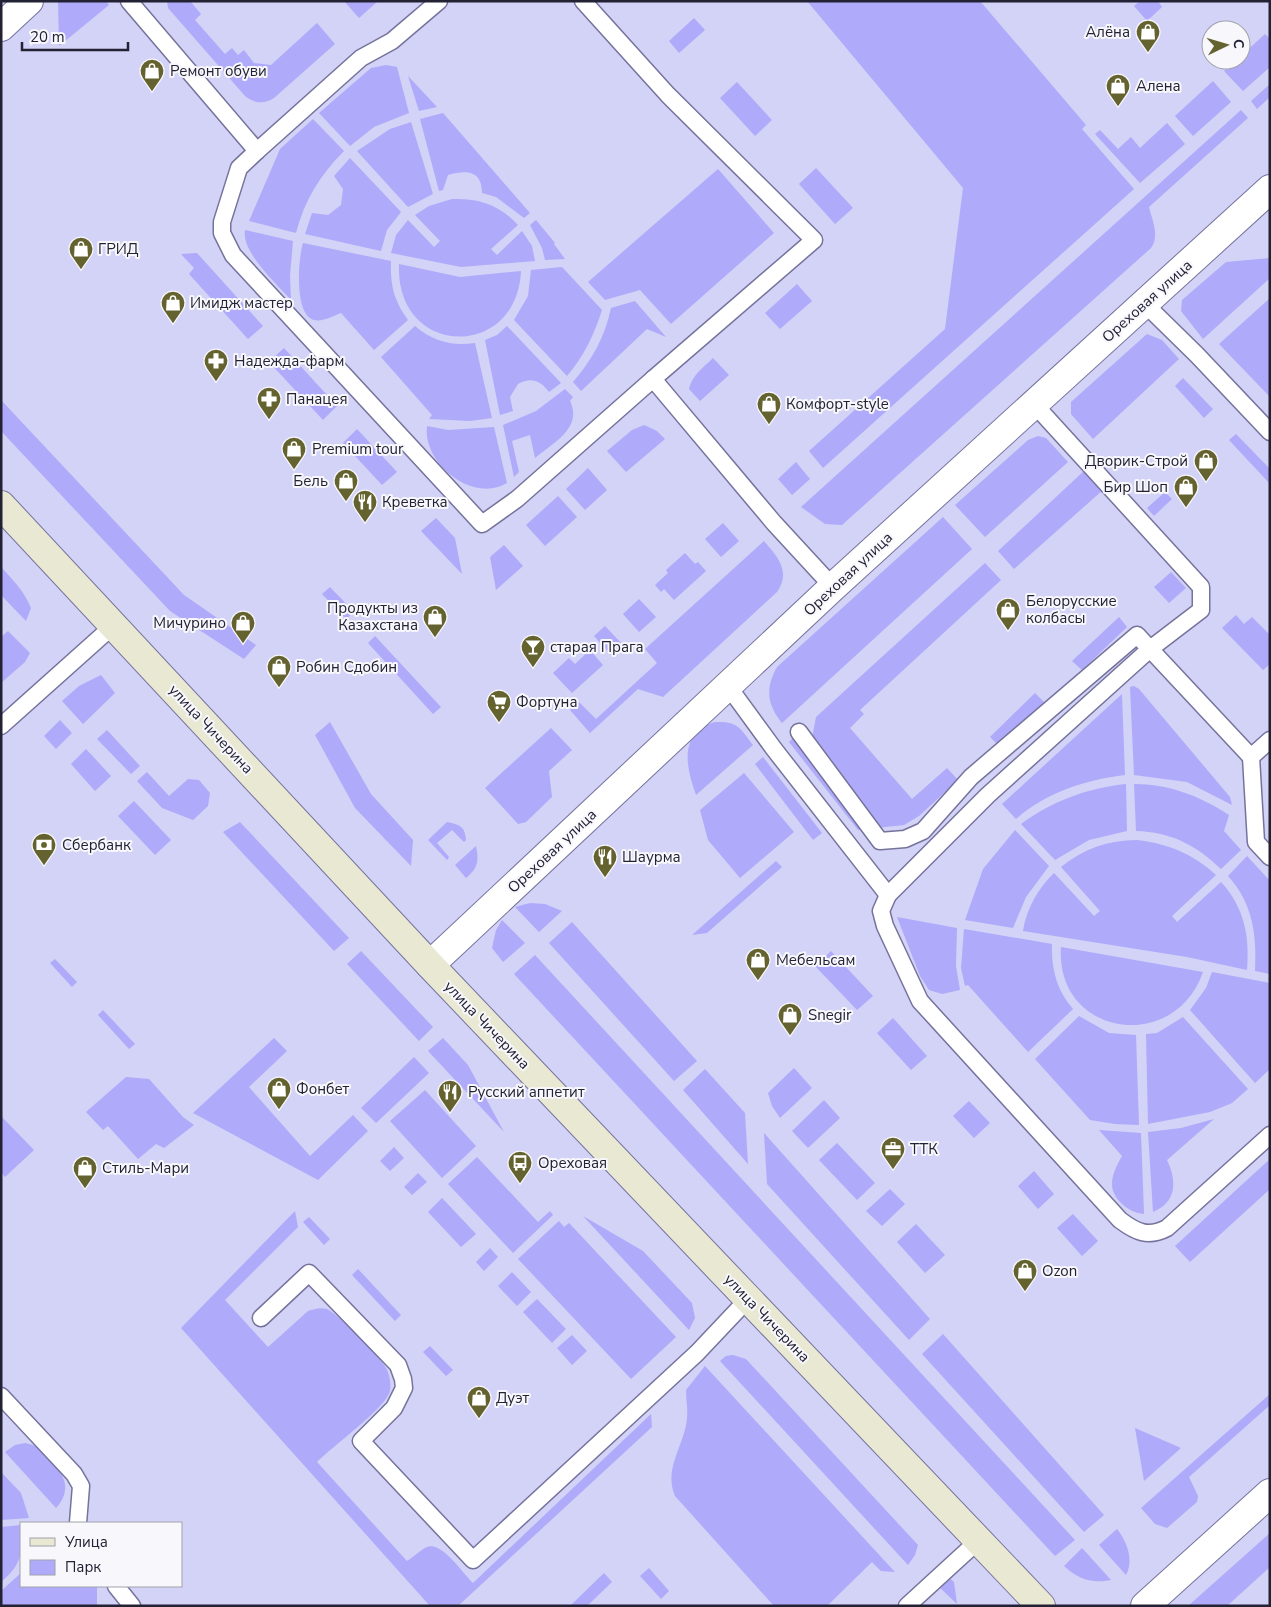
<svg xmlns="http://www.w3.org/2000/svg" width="1271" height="1607" font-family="'Nunito Sans',sans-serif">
	<rect width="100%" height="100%" fill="#d3d2f7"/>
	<g fill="#afaafa">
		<polygon points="58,1 106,1 109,5 59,46"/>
		<path d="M167 1H190L201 14 195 20 225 54 232 48 238 55 244 50 254 63 271 65 317 23 335 44 274 98C263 105 254 103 245 96L168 8Z"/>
		<polygon points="344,1 378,1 359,18"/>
		<polygon points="807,1 980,1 1086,125 1082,129 1134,189 823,468 809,451 945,329 963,188"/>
		<polygon points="1140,1 1158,1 1162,7 1147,21 1134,6"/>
		<polygon points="694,18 705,30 679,53 669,41"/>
		<polygon points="1265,34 1270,39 1270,67 1243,91 1224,71 1237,60 1241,60 1241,56"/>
		<polygon points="386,65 397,67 409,113 374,127 350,146 319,113 371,68"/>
		<polygon points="408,76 437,107 419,111"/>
		<polygon points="1213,81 1231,102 1193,136 1175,116"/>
		<polygon points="737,82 772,120 755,136 720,98"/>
		<polygon points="1270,84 1270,97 1257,109 1251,101"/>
		<path d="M1241 110 1248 118 1149 207C1152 220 1160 236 1151 248L842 525 825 524 801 507Z"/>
		<path d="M443 113 530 213 524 218 496 197 482 193C482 170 466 170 448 175L443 190 439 191 420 119Z"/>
		<path d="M313 119 344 151C320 175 304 201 296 233L249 221 280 149Z"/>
		<polygon points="411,122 433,194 408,207 357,151 390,129"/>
		<polygon points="1167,123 1185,144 1140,183 1095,134 1100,130 1118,149 1131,137 1140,148"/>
		<polygon points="350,158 401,212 387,230 381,251 305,234 312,213 328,215 341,205 343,189 334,176"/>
		<polygon points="816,168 853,208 835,224 799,184"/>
		<polygon points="718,169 774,233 671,324 640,290 605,300 588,282"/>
		<path d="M452 199C479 198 500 205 518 225L491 249 497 255 522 231 532 246 535 261 461 267 391 253 396 235 408 220 434 247 440 241 415 215 429 206Z"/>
		<polygon points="536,220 555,243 554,244 565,259 545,260 542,248 530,225"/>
		<path d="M245 230 293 241 290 276 291 300C277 284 241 252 245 230Z"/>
		<path d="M303 243 391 261C390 285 394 301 408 320L374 350 341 313C333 316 323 322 314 320 294 315 298 259 303 243Z"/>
		<polygon points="197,253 263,326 248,339 189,274 194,268 181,254"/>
		<polygon points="1270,258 1270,278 1203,339 1181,311 1182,300 1226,262"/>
		<path d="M399 264 460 277 521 271C517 361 395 358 399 264Z"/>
		<path d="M562 267 602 310C594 335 584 356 567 376L514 320 528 296 531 270Z"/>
		<polygon points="797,284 812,301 780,329 765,313"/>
		<polygon points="1270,298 1270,397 1219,344"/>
		<path d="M635 301 666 337 647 329 581 391 573 382C592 360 605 337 611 308Z"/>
		<path d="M415 326C434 342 452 346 475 343L492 418 470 421 429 419 432 415 381 357Z"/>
		<path d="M507 326 561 383 549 392C540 380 531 377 518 384L510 397 513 411 500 415 485 340 497 335Z"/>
		<polygon points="1147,334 1162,340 1179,359 1093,439 1071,414 1071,402"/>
		<polygon points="284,348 337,406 323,420 269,362"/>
		<path d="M713 358 729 375 700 401 689 389C692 375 703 368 713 358Z"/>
		<polygon points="1183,378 1213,409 1204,418 1175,386"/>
		<path d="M565 389 573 397 570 401C583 428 553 443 535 458L530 435 512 441 519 472 514 477 503 425 536 411Z"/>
		<polygon points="1,400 184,595 256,645 244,659 170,611 1,431"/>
		<polygon points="644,425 657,431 665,439 626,472 607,451 632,430"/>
		<path d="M427 426 448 430 494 427 507 483C473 504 422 463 427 426Z"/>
		<polygon points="357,429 397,472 382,485 343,443"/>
		<polygon points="1236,434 1270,469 1270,484 1229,440"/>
		<polygon points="1038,436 1046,438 1068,462 985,537 955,505 1028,440"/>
		<polygon points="796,462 810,479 792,495 778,479"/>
		<polygon points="588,468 607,490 585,510 566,489"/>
		<polygon points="1085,470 1104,489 1014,569 998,551"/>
		<polygon points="1165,492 1172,499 1154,516 1147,508"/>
		<polygon points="558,496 577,517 545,546 526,525"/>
		<path d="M943 517 972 549 782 723C767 705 765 688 777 667Z"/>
		<polygon points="436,518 455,538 462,574 421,531"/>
		<polygon points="723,523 739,541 721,557 705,539"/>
		<path d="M764 541C778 557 791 572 777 592L663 697 638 689 590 733 570 710 579 702 596 719 657 663 645 649Z"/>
		<polygon points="504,545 523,566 496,590 490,557"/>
		<polygon points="685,553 695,564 698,562 706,571 674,600 664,589 661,592 655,585 668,573 666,570"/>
		<polygon points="985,563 1001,580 860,710 864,714 850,728 912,799 947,768 958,780 919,816 904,825 876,828 812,738 816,717"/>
		<path d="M1 567C14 581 24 591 31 608L26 621 1 595Z"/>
		<polygon points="1171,572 1186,588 1169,603 1154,587"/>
		<polygon points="330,587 354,612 346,619 322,594"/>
		<polygon points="639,599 656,617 639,632 623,614"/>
		<polygon points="1236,615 1244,624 1252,617 1270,635 1270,664 1263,670 1222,628"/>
		<polygon points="1119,617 1127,627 1082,670 1072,661"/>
		<polygon points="605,626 624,646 612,656 594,636"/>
		<polygon points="8,631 30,653 25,662 1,683 1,637"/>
		<polygon points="375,636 441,707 433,714 368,643"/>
		<polygon points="590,650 603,665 572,693 553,673 569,658 575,664"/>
		<polygon points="101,675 115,693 83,724 62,701 79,686"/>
		<polygon points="1134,686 1139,689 1230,797 1232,805 1187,782 1134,775 1130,687"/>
		<polygon points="1035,693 1045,703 999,746 990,737"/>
		<path d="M1122 694 1125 775C1085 780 1047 792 1016 819L1002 804Z"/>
		<polygon points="60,720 72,733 56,749 44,736"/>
		<polygon points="330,722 371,794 413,840 411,866 355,808 315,735"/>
		<path d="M715 722C738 721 740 728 753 745L696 795C686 767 678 734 715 722Z"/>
		<polygon points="551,728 572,750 549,771 552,797 526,822 518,824 485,788"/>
		<polygon points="107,730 140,766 131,774 97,739"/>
		<polygon points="795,736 866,829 858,830 789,742"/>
		<polygon points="86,749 111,776 95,791 71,764"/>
		<polygon points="763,757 822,833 813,840 755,764"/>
		<polygon points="147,772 169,796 188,779 199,780 210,793 208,806 193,820 162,808 137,781"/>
		<polygon points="744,773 794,832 740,878 708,840 700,810"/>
		<path d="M1126 784 1127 831 1089 840 1055 860 1021 824C1053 801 1087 788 1126 784Z"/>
		<path d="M1134 784C1169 784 1200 796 1229 815L1224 831 1241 850 1221 869C1196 845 1171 832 1136 831Z"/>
		<polygon points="134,801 171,840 155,855 118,816"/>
		<polygon points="240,822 349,938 334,951 223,832"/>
		<path d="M447 822C460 825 465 826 466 840L464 842 452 830 437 843 449 857 447 860 428 840Z"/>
		<polygon points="1015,830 1049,866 1026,897 1013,928 965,920 983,869"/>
		<path d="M1137 840C1168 844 1192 853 1216 875L1172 916 1177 922 1221 882C1244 907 1250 936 1247 970L1187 957 1023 931C1026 910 1038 888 1054 873L1094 916 1100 911 1061 867C1083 849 1108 840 1137 840Z"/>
		<path d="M476 846C479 861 478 868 466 878L455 865Z"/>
		<path d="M1247 856 1270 881V974L1255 971C1257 936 1253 903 1228 876Z"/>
		<polygon points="776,861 782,867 707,933 692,935"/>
		<polygon points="530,903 545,904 562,911 539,932 515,907"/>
		<polygon points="897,917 957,928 956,966 960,990 942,994 929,990 920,976"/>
		<polygon points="502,920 525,943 503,962 492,948 496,930"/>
		<polygon points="572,922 697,1061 674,1081 549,943"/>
		<path d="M964 929 1052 944C1051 969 1057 991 1073 1009L1028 1052 968 985 965 986 961 968Z"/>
		<path d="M1061 947 1203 972C1174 1055 1055 1036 1061 947Z"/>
		<polygon points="361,951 433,1027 419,1041 347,964"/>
		<polygon points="831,951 873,996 857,1010 815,966"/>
		<polygon points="535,955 1075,1540 1055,1556 514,974"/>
		<polygon points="55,959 77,982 72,987 50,963"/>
		<polygon points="1212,972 1270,983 1270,1069 1255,1083 1190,1010 1206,988"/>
		<polygon points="103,1010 135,1044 129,1049 98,1015"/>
		<polygon points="1079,1016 1109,1033 1136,1035 1139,1125 1115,1124 1090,1120 1035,1059"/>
		<polygon points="1183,1017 1248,1089 1232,1103 1210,1112 1148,1124 1146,1034 1157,1033"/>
		<polygon points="893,1018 927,1056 911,1070 877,1033"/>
		<polygon points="274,1038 287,1051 249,1087 310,1156 353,1115 368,1131 318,1180 193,1113"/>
		<polygon points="443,1038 468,1065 504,1132 428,1051"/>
		<polygon points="414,1057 429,1073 376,1123 361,1108"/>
		<polygon points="794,1068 812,1088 780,1118 772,1106 768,1093"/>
		<polygon points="705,1069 745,1113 748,1164 683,1090"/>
		<polygon points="126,1077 149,1079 183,1117 194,1125 164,1148 156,1144 138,1159 108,1126 103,1130 86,1112"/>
		<polygon points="425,1090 476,1146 442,1178 390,1121"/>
		<polygon points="824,1100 840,1118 808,1148 792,1131"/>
		<polygon points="969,1101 990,1123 974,1138 953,1116"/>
		<polygon points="1,1116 34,1150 5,1177 1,1172"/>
		<path d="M1214 1119 1167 1160C1177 1181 1177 1202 1153 1212L1148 1132 1181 1128Z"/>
		<path d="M1099 1130 1141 1133 1144 1214C1134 1213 1127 1209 1120 1202 1106 1187 1113 1172 1122 1156Z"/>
		<polygon points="764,1133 930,1319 909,1340 767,1184"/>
		<polygon points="837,1143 875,1183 857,1200 819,1160"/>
		<polygon points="394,1147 404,1158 390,1171 380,1161"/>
		<polygon points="477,1157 538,1222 550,1211 553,1215 513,1253 448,1184"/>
		<polygon points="1270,1159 1270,1189 1190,1262 1175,1246"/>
		<polygon points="1034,1171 1054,1194 1038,1209 1018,1186"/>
		<polygon points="418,1173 427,1182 412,1195 404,1187"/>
		<polygon points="890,1189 905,1204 882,1226 866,1211"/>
		<polygon points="442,1198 476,1234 461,1247 428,1212"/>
		<path d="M295 1211 298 1227 225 1300 268 1347 308 1311C314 1309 320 1307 327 1309 337 1313 380 1357 386 1368 390 1375 392 1387 389 1394 380 1412 333 1446 317 1462L407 1561C414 1557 420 1550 427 1547 442 1541 463 1574 473 1583L651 1414 652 1427 458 1606H430L181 1328Z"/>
		<polygon points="1073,1214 1098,1241 1082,1256 1057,1228"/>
		<polygon points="583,1216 643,1251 692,1303 695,1318 689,1330"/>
		<polygon points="309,1217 330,1239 324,1245 303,1222"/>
		<polygon points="559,1221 564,1227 569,1223 676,1337 631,1379 518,1259"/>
		<polygon points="916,1224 945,1255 925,1273 897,1242"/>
		<polygon points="490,1248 498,1257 484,1271 476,1262"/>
		<polygon points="358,1269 401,1315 395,1321 352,1275"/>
		<polygon points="512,1272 531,1292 517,1306 498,1286"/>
		<polygon points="537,1299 566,1329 552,1343 523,1312"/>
		<polygon points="943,1334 1104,1515 1084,1532 922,1354"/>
		<polygon points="572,1335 587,1351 572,1365 557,1348"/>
		<polygon points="430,1346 453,1370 446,1376 423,1352"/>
		<polygon points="733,1355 746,1359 918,1545 915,1555 908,1565 720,1361 726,1356"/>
		<path d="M705 1366 895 1572 881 1571 872 1562 827 1606H774L675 1496C663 1468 685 1445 687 1418 688 1409 686 1399 686 1390Z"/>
		<polygon points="1270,1394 1270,1405 1189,1477 1198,1496 1197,1502 1167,1528 1155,1524 1141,1508"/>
		<polygon points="1135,1428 1181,1448 1144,1481"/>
		<path d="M25 1443C37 1445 42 1450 51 1460 65 1476 72 1490 56 1508L5 1452 15 1445Z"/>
		<polygon points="1,1472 21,1493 29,1518 1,1520"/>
		<path d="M21 1525C21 1553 24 1563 1 1582V1527Z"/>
		<path d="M1117 1529C1127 1542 1134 1560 1126 1575L1099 1545Z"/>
		<polygon points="1270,1533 1270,1567 1227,1606 1188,1606"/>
		<path d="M1082 1548 1111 1580C1092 1584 1078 1579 1064 1566Z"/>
		<polygon points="649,1568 669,1591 661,1599 640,1576"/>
		<polygon points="21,1573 21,1586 97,1586 97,1606 1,1606 1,1591"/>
		<polygon points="604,1573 612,1582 587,1606 570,1606"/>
		<polygon points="948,1577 954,1582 957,1604 937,1585"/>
	</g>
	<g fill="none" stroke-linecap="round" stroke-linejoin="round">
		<defs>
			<g id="service">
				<polyline points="129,1 257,151 361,58 392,41 439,1"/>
				<polyline points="583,1 668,95 814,240 653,379 774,523 833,587"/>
				<polyline points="257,151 239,168 222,222 222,233 233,255 482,524 517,499 653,379"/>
				<polyline points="1144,303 1197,355 1270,432"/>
				<path d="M728 686 774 749 888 895 881 911 885 926 920 1001 1120 1220C1136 1232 1148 1238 1167 1228L1270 1135"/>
				<polyline points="1,726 114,625"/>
				<polyline points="799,732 880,841 905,839 923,831 971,777 1137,635 1150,649 1201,610 1201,587 1034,404"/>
				<polyline points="1251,757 1256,842 1270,857"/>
				<polyline points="888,895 988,795 1150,649 1251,757 1270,740"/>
				<polyline points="261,1318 309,1273 398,1365 403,1379 404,1388 394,1408 361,1441 473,1560 697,1353 748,1299"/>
				<polyline points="1,1396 74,1474 81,1486 78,1523"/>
				<polyline points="116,1586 132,1606"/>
				<polyline points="907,1606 979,1540"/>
			</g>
			<g id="minor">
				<polyline points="1,27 29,1"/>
				<polyline points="430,965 833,587 1270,189"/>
				<polyline points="1145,1606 1270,1493"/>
			</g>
			<polyline id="secondary" points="1,505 430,965 1041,1606"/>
		</defs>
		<use href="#service" stroke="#75739c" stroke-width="19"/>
		<use href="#minor" stroke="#75739c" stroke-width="30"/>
		<use href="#secondary" stroke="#75739c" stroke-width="30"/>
		<use href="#service" stroke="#fff" stroke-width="16"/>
		<use href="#minor" stroke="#fff" stroke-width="28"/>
		<use href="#secondary" stroke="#e8e8d3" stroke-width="28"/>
	</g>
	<defs>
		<symbol id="shop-pin" viewBox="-11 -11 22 30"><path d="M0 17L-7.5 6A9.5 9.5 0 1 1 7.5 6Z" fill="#64622e" stroke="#f7f7fc"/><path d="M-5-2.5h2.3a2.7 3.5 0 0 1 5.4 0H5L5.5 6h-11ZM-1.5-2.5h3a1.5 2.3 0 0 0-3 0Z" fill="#fff"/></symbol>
		<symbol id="pharmacy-pin" viewBox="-11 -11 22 30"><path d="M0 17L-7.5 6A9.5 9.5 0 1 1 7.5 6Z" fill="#64622e" stroke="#f7f7fc"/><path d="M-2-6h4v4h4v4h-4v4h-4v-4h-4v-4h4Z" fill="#fff"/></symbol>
		<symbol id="restaurant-pin" viewBox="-11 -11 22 30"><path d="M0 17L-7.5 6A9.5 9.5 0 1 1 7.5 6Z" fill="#64622e" stroke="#f7f7fc"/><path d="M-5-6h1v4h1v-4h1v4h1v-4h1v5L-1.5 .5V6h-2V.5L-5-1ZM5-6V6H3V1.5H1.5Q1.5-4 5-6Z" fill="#fff"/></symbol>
		<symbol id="bar-pin" viewBox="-11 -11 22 30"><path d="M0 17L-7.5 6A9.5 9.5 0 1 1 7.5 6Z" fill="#64622e" stroke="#f7f7fc"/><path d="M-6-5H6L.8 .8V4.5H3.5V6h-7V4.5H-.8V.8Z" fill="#fff"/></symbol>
		<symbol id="supermarket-pin" viewBox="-11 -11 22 30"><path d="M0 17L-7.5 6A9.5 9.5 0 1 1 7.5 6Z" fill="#64622e" stroke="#f7f7fc"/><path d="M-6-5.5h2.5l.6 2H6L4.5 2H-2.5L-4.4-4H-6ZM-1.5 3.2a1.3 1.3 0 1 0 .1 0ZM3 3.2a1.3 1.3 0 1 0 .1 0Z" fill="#fff"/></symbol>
		<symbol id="bank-pin" viewBox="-11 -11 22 30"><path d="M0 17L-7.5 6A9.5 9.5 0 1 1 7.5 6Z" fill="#64622e" stroke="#f7f7fc"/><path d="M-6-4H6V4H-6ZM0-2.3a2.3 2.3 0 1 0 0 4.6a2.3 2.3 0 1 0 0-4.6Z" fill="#fff"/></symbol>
		<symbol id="office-pin" viewBox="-11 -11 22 30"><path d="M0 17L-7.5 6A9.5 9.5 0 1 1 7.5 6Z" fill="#64622e" stroke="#f7f7fc"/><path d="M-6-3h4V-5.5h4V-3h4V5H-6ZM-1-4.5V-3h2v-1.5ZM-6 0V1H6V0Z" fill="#fff"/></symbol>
		<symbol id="bus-pin" viewBox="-11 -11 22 30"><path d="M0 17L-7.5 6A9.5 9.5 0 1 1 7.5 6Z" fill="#64622e" stroke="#f7f7fc"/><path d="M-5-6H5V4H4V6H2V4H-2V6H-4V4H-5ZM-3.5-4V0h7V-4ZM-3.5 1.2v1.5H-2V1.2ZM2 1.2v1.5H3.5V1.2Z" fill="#fff"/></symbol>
	</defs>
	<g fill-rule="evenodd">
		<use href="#shop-pin" x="1134" y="18" width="28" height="38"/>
		<use href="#shop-pin" x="138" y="57" width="28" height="38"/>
		<use href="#shop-pin" x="1104" y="72" width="28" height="38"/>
		<use href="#shop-pin" x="67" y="235" width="28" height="38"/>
		<use href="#shop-pin" x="159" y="289" width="28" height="38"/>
		<use href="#pharmacy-pin" x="202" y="347" width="28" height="38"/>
		<use href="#pharmacy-pin" x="255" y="385" width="28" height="38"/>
		<use href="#shop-pin" x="755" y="390" width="28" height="38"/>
		<use href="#shop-pin" x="280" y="435" width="28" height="38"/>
		<use href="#shop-pin" x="1192" y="447" width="28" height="38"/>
		<use href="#shop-pin" x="332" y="467" width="28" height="38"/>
		<use href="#shop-pin" x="1172" y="473" width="28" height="38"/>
		<use href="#restaurant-pin" x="351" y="488" width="28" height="38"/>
		<use href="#shop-pin" x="994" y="596" width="28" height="38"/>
		<use href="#shop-pin" x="421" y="603" width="28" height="38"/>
		<use href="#shop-pin" x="229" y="609" width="28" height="38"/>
		<use href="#bar-pin" x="519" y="633" width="28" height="38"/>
		<use href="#shop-pin" x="265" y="653" width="28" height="38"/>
		<use href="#supermarket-pin" x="485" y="688" width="28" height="38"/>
		<use href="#bank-pin" x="30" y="831" width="28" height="38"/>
		<use href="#restaurant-pin" x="591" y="843" width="28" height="38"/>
		<use href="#shop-pin" x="744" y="946" width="28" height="38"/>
		<use href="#shop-pin" x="776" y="1001" width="28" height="38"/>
		<use href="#shop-pin" x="265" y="1075" width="28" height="38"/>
		<use href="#restaurant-pin" x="436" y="1078" width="28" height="38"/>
		<use href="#office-pin" x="879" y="1135" width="28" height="38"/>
		<use href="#bus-pin" x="506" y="1149" width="28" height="38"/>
		<use href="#shop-pin" x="71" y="1154" width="28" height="38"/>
		<use href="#shop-pin" x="1011" y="1257" width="28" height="38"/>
		<use href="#shop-pin" x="465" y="1384" width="28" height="38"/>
	</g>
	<g text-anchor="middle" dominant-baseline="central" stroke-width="4" stroke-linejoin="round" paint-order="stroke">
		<g font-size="15" fill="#232234" stroke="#f7f7fc" text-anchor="start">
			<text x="1130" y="32" text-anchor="end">Алёна</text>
			<text x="170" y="71">Ремонт обуви</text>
			<text x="1136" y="86">Алена</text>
			<text x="98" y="249">ГРИД</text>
			<text x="190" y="303">Имидж мастер</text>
			<text x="234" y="361">Надежда-фарм</text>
			<text x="286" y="399">Панацея</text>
			<text x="786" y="404">Комфорт-style</text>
			<text x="312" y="449">Premium tour</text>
			<text x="1188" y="461" text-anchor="end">Дворик-Строй</text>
			<text x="328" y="481" text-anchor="end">Бель</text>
			<text x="1168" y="487" text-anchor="end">Бир Шоп</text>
			<text x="382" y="502">Креветка</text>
			<text x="1026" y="601">Белорусские<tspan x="1026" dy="17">колбасы</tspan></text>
			<text x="418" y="608" text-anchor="end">Продукты из<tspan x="418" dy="17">Казахстана</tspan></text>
			<text x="226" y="623" text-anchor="end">Мичурино</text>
			<text x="550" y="647">старая Прага</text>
			<text x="296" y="667">Робин Сдобин</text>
			<text x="516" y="702">Фортуна</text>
			<text x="62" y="845">Сбербанк</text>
			<text x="622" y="857">Шаурма</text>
			<text x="776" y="960">Мебельсам</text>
			<text x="808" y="1015">Snegir</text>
			<text x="296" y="1089">Фонбет</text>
			<text x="468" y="1092">Русский аппетит</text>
			<text x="910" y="1149">ТТК</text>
			<text x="538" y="1163">Ореховая</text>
			<text x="102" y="1168">Стиль-Мари</text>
			<text x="1042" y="1271">Ozon</text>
			<text x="496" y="1398">Дуэт</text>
		</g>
		<g font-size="15" fill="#232234" stroke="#f7f7fc">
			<text transform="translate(1147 301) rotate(-42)">Ореховая улица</text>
			<text transform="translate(848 574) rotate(-43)">Ореховая улица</text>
			<text transform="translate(211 729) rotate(47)">улица Чичерина</text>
			<text transform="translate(552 851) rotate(-43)">Ореховая улица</text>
			<text transform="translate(487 1025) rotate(46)">улица Чичерина</text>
			<text transform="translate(767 1318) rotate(46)">улица Чичерина</text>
		</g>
	</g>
	<rect width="1271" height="1607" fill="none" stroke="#232234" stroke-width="5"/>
	<rect x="20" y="1522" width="162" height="65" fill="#f7f7fc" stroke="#a2a2ac"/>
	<rect x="30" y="1538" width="25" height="8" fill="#e8e8d3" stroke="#a2a2ac"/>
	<text x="65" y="1547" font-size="15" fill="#232234">Улица</text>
	<rect x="30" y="1560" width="25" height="15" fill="#afaafa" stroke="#a2a2ac"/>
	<text x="65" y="1572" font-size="15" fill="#232234">Парк</text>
	<g transform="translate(1226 45) rotate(85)"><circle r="24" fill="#f7f7fc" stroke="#a2a2ac"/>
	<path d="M0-4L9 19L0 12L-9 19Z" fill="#64622e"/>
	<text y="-8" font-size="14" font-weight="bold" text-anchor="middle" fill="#232234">С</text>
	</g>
	<path d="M22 42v8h106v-8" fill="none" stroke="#232234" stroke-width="2.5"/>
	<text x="30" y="42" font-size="15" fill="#232234" stroke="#f7f7fc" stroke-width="4" paint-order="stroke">20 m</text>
</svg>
